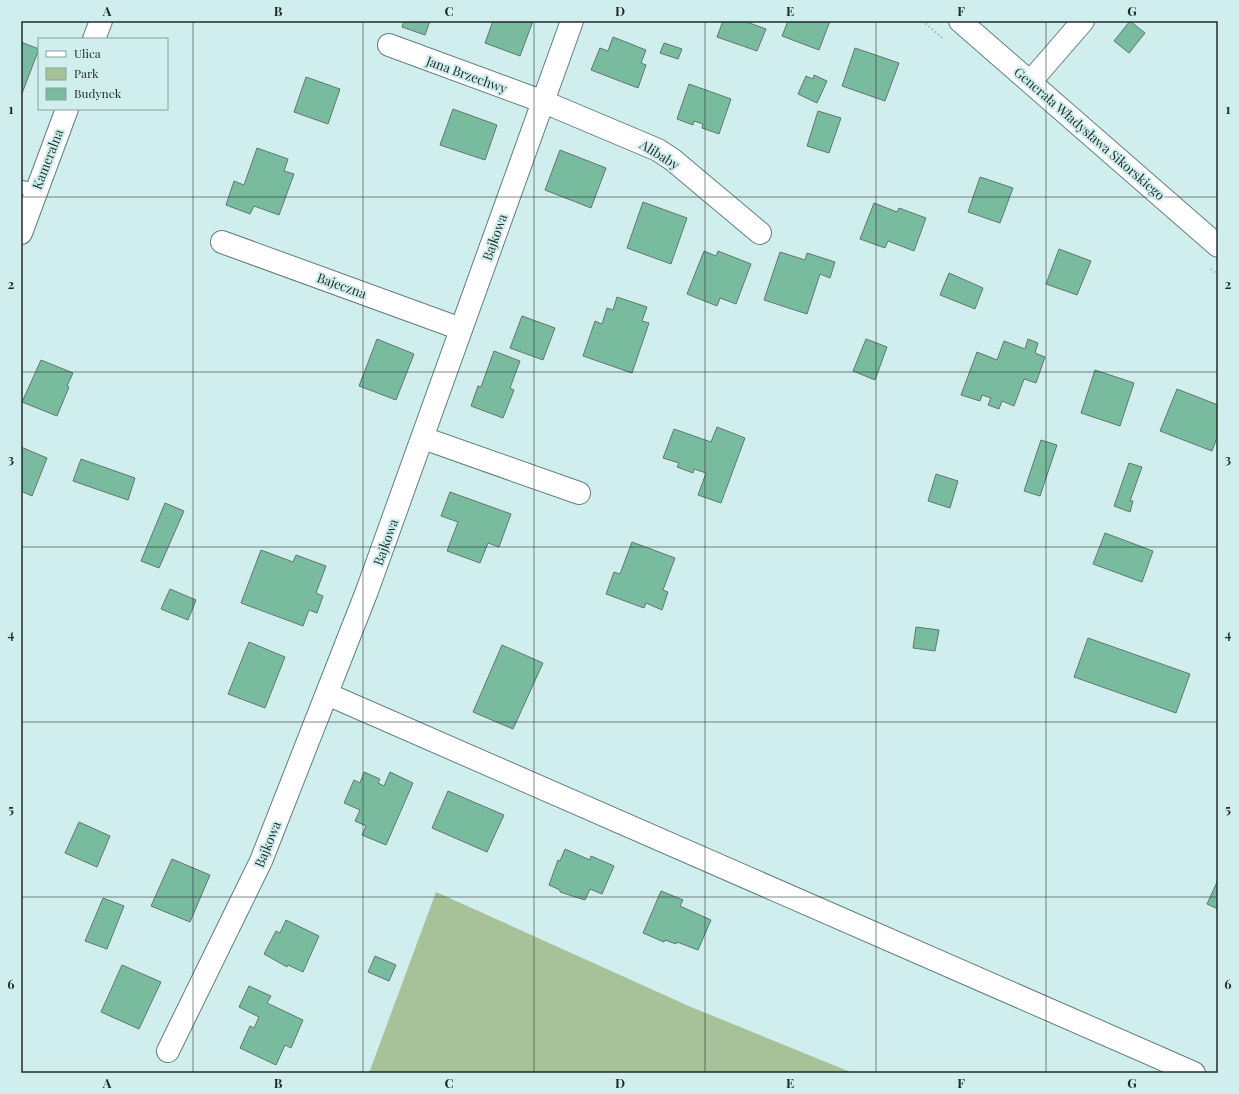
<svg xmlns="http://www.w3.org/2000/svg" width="1239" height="1094" font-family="'Playfair Display',serif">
	<rect width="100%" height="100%" fill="#d1eeee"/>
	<polygon fill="#a7c198" points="436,892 691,1007 853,1073 369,1073"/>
	<g fill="#79bb9f" stroke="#61776c">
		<polygon points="404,21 430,21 425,35 402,27"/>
		<polygon points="493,21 533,21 520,56 485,43"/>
		<polygon points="723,21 744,21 766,29 757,51 717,37"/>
		<polygon points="788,21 830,21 819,50 782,36"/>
		<polygon points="1130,21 1145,33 1129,53 1114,41"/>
		<polygon points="613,37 646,50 641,63 646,65 638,88 591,70 600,48 608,51"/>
		<polygon points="21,42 39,49 21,96"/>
		<polygon points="664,43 682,49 678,59 660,53"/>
		<polygon points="855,48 899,63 885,101 842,86"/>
		<polygon points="814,75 827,81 817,103 798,94 806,76 813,79"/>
		<polygon points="306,77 340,89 328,124 294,112"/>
		<polygon points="689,84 731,99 719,134 702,128 703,124 694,121 693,125 677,119"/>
		<polygon points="453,109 497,125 485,160 440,145"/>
		<polygon points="818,111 841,118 829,153 807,146"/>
		<polygon points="257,148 288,159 284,171 294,174 279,215 254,206 250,214 226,205 234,181 244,185"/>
		<polygon points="560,150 606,168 591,208 545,190"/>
		<polygon points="980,177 1013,188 1000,223 968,212"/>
		<polygon points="643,202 687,218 671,264 627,248"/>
		<polygon points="874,203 897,212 899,208 926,218 914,251 888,241 885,248 860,239"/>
		<polygon points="1059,249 1091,261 1077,295 1046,284"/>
		<polygon points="704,251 716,256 718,251 751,264 736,304 720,298 717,306 687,294"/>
		<polygon points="780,252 805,260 807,253 835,262 830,278 820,274 807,314 764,300"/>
		<polygon points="949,273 983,288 975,309 940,295"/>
		<polygon points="617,297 647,307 642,321 649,323 632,373 583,356 595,321 602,324 607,308 613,310"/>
		<polygon points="522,316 555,328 543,360 510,348"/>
		<polygon points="377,339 414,354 396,400 359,386"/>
		<polygon points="866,339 887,347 875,380 853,371"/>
		<polygon points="1028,339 1038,343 1035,353 1045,357 1036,383 1024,379 1014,406 1002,401 999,409 988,405 991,398 982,395 980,401 961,395 977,352 997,360 1004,341 1025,349"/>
		<polygon points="494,351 520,361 510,388 514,390 503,418 471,406 478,386 481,387"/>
		<polygon points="41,360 73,373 67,386 69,387 57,416 22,402"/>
		<polygon points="1095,370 1134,383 1120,426 1081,413"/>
		<polygon points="1177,389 1218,405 1218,435 1212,451 1160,431"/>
		<polygon points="717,427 745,438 721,503 698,495 706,473 694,469 693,473 677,467 679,463 663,458 674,429 711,442"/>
		<polygon points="1041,440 1057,445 1040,496 1024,491"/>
		<polygon points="21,447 47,458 32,496 21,491"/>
		<polygon points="81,459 135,478 128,500 73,481"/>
		<polygon points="1129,463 1142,467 1130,501 1133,501 1130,512 1114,506"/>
		<polygon points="936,474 958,481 950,508 928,501"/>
		<polygon points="450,492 511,514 499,547 488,543 480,563 447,551 458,522 441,516"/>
		<polygon points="165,503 184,511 159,568 141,561"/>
		<polygon points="1105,533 1153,551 1142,582 1093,564"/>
		<polygon points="632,542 675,558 663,590 668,592 662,610 646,603 644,608 606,594 614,572 620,574"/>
		<polygon points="261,550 293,562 296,555 326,566 316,593 323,596 317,613 309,610 303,626 241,603"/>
		<polygon points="170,589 196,600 188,620 161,609"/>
		<polygon points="916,627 939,630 935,651 913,648"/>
		<polygon points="1088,638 1190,674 1176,713 1074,677"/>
		<polygon points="249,642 285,657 265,708 228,694"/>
		<polygon points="502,645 543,663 513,729 473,712"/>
		<polygon points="364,772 380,779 378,783 384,786 390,772 413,783 386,845 362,835 366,826 355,821 360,810 344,803 354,780 360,783"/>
		<polygon points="448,791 504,815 487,852 432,828"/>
		<polygon points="79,822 110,836 97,867 65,853"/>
		<polygon points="565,849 590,860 591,856 614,866 602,894 590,889 585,900 560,892 560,890 549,885 558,860 560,861"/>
		<polygon points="172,859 210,875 190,922 151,906"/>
		<polygon points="1218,880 1218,909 1207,904"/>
		<polygon points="661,891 683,900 680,906 711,920 698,950 677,942 676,944 665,940 664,942 643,933"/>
		<polygon points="103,898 124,906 107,949 85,941"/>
		<polygon points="286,920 319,936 303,972 288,965 287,967 264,954 276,931 280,933"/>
		<polygon points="375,956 396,965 389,981 368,972"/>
		<polygon points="122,965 161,982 139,1029 101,1012"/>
		<polygon points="249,986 271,996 267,1003 303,1020 291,1048 285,1045 276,1065 240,1048 250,1026 254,1028 259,1017 239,1007"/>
	</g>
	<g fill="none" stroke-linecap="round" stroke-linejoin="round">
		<defs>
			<polyline id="service" points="21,187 35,191"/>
			<g id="minor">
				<polyline points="94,39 101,21"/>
				<polyline points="389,45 544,102 658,150 673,160 760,233"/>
				<polyline points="1031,81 1083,21"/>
				<polyline points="21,233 67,109"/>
				<polyline points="222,242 461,329"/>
				<polyline points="423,438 579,493"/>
				<polyline points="327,694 1194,1073"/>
				<polyline points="168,1051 261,861 367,591 572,21"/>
			</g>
			<polyline id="tertiary" points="960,21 1218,246"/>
		</defs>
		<use href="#service" stroke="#637e7e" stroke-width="15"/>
		<use href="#minor" stroke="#637e7e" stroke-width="24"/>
		<use href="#tertiary" stroke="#637e7e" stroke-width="24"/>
		<g stroke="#94abab" stroke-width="2.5" stroke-dasharray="1 3" stroke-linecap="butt">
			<polyline points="923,21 942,38"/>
			<polyline points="1211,269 1218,275"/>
		</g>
		<use href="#service" stroke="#fff" stroke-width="13"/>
		<use href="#minor" stroke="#fff" stroke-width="22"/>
		<use href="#tertiary" stroke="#fff" stroke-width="22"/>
	</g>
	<path fill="none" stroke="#1f2a2a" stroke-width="1" stroke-opacity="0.55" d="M193 21V1073M363 21V1073M534 21V1073M705 21V1073M876 21V1073M1046 21V1073M21 197H1218M21 372H1218M21 547H1218M21 722H1218M21 897H1218"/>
	<g text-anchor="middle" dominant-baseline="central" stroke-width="4" stroke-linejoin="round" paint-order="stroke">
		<g font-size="13" fill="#1f2a2a" stroke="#d1eeee">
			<text transform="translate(467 74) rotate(20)">Jana Brzechwy</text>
			<text transform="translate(1090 133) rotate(41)">Generała Władysława Sikorskiego</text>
			<text transform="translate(660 154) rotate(32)">Alibaby</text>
			<text transform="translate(47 159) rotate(-69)">Kameralna</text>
			<text transform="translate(494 237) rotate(-70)">Bajkowa</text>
			<text transform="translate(342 285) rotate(20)">Bajeczna</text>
			<text transform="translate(385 542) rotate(-70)">Bajkowa</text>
			<text transform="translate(267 844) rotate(-68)">Bajkowa</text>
		</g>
	</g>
	<rect width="1239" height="1094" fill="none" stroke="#d1eeee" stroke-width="44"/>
	<rect x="38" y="38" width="130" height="72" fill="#d1eeee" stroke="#8aa0a0"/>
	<rect x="46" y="51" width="20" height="6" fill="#ffffff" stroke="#8aa0a0"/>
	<text x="74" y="58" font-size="12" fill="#1f2a2a">Ulica</text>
	<rect x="46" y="68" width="20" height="12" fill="#a7c198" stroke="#8aa0a0"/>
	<text x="74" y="78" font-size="12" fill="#1f2a2a">Park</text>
	<rect x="46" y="88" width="20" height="12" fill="#79bb9f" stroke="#8aa0a0"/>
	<text x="74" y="98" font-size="12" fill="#1f2a2a">Budynek</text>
	<rect x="22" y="22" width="1195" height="1050" fill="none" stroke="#1f2a2a" stroke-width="1.5"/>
	<g font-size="13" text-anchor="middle" font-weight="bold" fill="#1f2a2a">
		<text x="107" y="16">A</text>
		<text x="278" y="16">B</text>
		<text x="449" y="16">C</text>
		<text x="620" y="16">D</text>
		<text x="790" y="16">E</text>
		<text x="961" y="16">F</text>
		<text x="1132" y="16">G</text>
		<text x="11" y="114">1</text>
		<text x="1228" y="114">1</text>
		<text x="11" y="289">2</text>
		<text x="1228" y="289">2</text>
		<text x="11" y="464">3</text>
		<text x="1228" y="464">3</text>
		<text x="11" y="639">4</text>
		<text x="1228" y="639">4</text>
		<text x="11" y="814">5</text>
		<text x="1228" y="814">5</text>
		<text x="11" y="989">6</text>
		<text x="1228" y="989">6</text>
		<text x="107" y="1088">A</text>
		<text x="278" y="1088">B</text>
		<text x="449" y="1088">C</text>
		<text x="620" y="1088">D</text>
		<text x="790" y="1088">E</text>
		<text x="961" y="1088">F</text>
		<text x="1132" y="1088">G</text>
	</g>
</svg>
